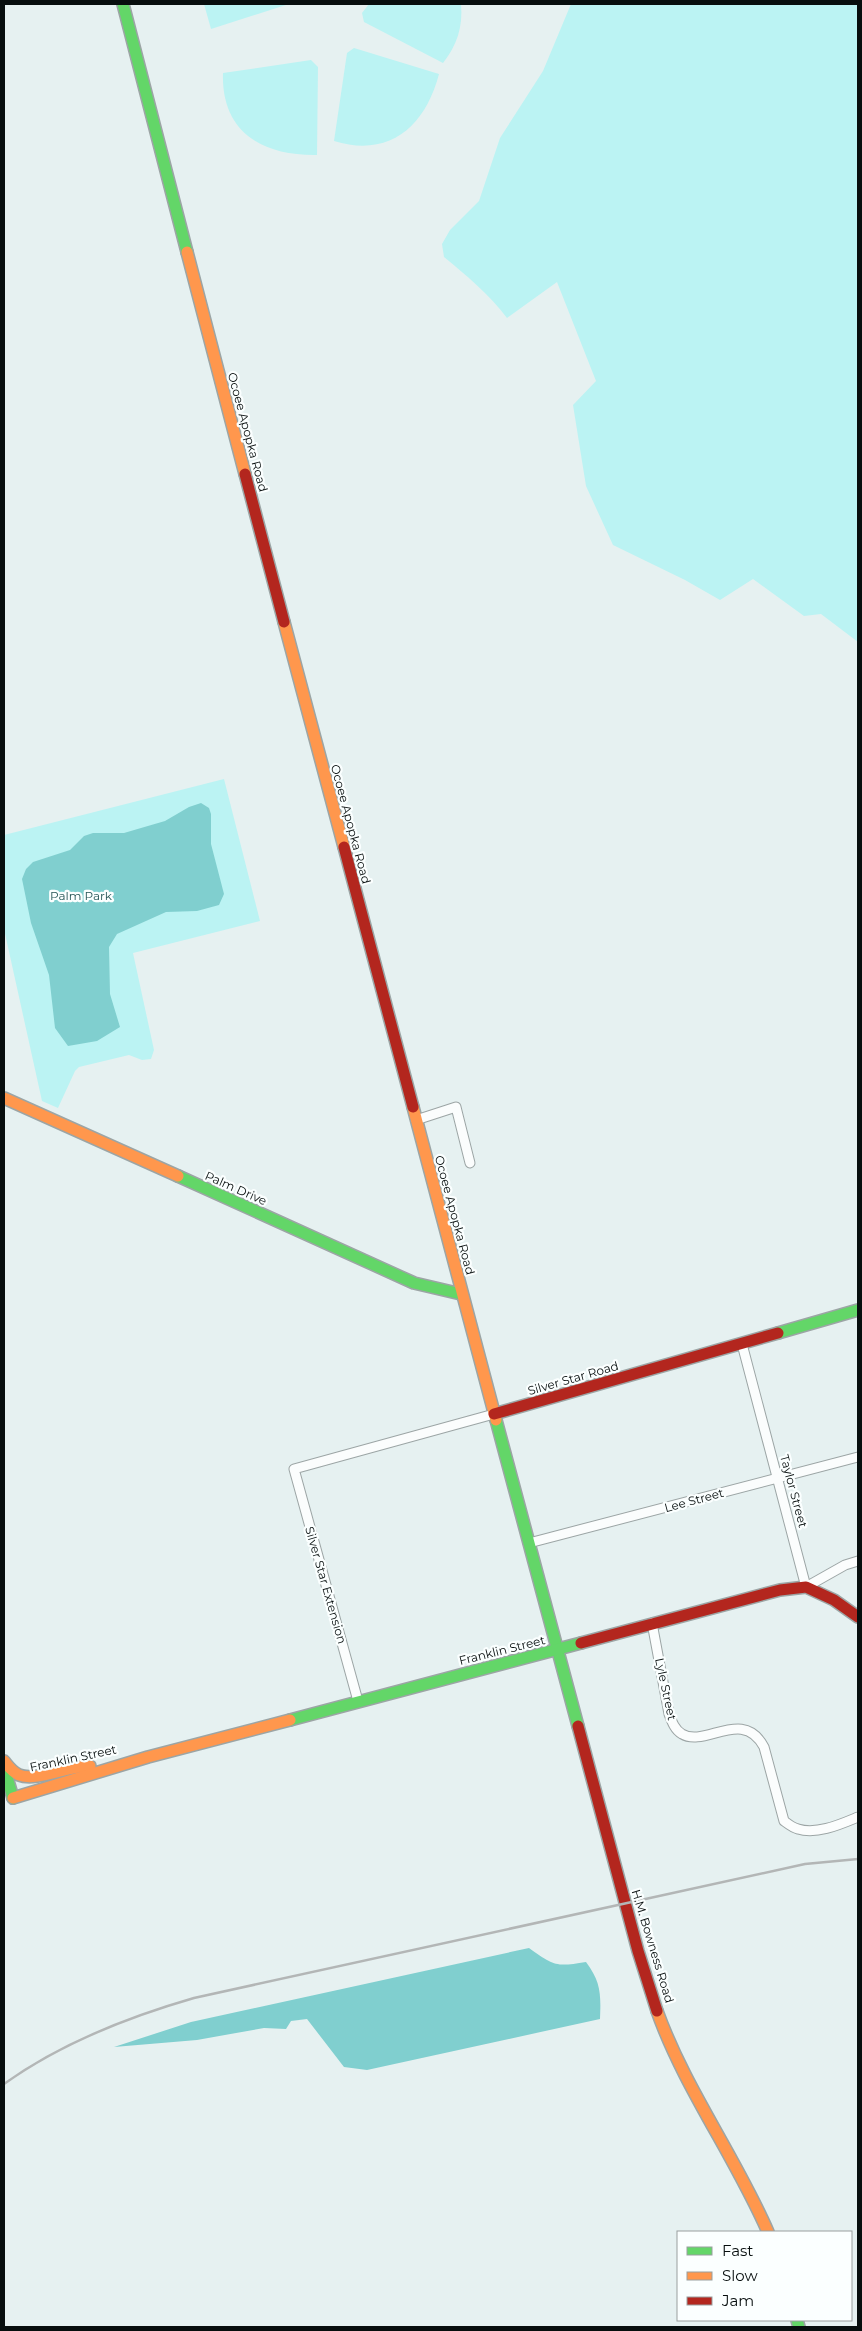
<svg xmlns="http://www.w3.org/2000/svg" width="862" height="2331" font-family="Montserrat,sans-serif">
	<rect width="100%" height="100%" fill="#e6f1f1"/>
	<g fill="#bbf3f3">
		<polygon points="204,4 289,4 211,29"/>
		<path d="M369 4H461C463 27 457 45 443 63L364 22 362 13Z"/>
		<path d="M571 4H858V642L821 614 804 616 753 579 720 600 685 580 613 545 586 486 573 405 596 381 557 282 507 318C489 294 467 276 444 257L442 244 450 230 479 201 500 138 543 71Z"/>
		<path d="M354 48 439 74C425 127 389 158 334 141L347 53Z"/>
		<path d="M311 60 318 67 317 155C262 156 221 132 223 73Z"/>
		<polygon points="224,779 260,921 133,953 154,1050 151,1059 142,1060 129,1055 79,1067 75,1071 58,1108 42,1101 4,929 4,835"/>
	</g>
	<g fill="#80cfcf">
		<polygon points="201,803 209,808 211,814 211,844 224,894 219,905 197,911 166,912 117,934 109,947 110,994 120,1027 97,1041 68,1046 55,1028 49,975 31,923 22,879 26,869 33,862 70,850 84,836 93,833 124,833 141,828 165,821 189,807"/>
		<path d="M529 1948C554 1966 556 1967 586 1962 601 1982 601 1994 600 2019L367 2070 344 2067 307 2019 291 2021 286 2029 264 2028 197 2040 114 2047 191 2022Z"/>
	</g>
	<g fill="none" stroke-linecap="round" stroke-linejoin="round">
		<defs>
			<g id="street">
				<polyline points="416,1120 456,1107 470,1163"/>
				<polyline points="742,1344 806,1587 845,1565 858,1561"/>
				<polyline points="529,1543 858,1457"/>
				<path d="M652 1623 669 1714C672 1722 675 1730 682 1734 705 1748 743 1707 764 1747L784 1821C788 1824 793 1828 798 1829 817 1835 841 1824 858 1817"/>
				<polyline points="358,1701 294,1469 494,1414"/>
			</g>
			<g id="fast">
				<polyline points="123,4 187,252"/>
				<polyline points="178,1176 414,1283 461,1294"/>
				<polyline points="778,1333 858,1310"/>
				<polyline points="496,1420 578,1726"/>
				<polyline points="290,1720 581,1643"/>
				<polyline points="4,1767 13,1798"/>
				<polyline points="797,2320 799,2327"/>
			</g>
			<g id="slow">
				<polyline points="187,252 245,474"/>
				<polyline points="284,622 344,847"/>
				<polyline points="4,1098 178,1176"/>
				<polyline points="413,1107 496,1420"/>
				<path d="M4 1761C8 1766 12 1772 19 1775 36 1782 70 1765 90 1766"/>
				<polyline points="13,1798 148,1757 290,1720"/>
				<path d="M657 2011C685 2089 735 2156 768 2232"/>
			</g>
			<g id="jam">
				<polyline points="245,474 284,622"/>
				<polyline points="344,847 413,1107"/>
				<polyline points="494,1414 778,1333"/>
				<polyline points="581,1643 780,1590 806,1587 834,1600 858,1617"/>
				<polyline points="578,1726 638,1951 657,2011"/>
			</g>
		</defs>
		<use href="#street" stroke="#9ca5a5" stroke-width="11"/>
		<use href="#fast" stroke="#9ca5a5" stroke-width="14"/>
		<use href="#slow" stroke="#9ca5a5" stroke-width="14"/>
		<use href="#jam" stroke="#9ca5a5" stroke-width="14"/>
		<use href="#street" stroke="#fbfdfd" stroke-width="9"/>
		<use href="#fast" stroke="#63d668" stroke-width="11"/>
		<use href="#slow" stroke="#ff974d" stroke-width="11"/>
		<use href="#jam" stroke="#b3261e" stroke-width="11"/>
		<path stroke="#b3b6b6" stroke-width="2.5" d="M4 2084C61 2043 128 2017 194 1998L805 1864 858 1859"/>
	</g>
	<g text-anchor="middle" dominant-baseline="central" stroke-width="4.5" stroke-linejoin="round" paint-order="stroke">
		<g font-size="12" fill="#070e0e" stroke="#fbffff">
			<text transform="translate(248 432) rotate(75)">Ocoee Apopka Road</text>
			<text transform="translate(351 824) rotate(75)">Ocoee Apopka Road</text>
			<text transform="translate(236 1188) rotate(24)">Palm Drive</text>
			<text transform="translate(455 1215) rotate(75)">Ocoee Apopka Road</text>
			<text transform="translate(573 1378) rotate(-16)">Silver Star Road</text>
			<text transform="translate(794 1491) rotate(75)">Taylor Street</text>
			<text transform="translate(694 1500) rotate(-15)">Lee Street</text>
			<text transform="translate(326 1585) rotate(74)">Silver Star Extension</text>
			<text transform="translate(502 1650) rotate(-14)">Franklin Street</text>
			<text transform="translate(666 1689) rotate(78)">Lyle Street</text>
			<text transform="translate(73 1758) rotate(-12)">Franklin Street</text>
			<text transform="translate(653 1946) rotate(73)">H.M. Bowness Road</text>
		</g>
		<g font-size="12" fill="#265556" stroke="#fbffff">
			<text x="81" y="895">Palm Park</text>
		</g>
	</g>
	<rect width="862" height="2331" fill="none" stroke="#070e0e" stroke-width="10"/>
	<rect x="677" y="2231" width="175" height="90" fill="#fbffff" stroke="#999f9f"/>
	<rect x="687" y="2247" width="25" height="8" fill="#63d668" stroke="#999f9f"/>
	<text x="722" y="2256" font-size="15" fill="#070e0e">Fast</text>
	<rect x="687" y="2272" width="25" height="8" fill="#ff974d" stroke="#999f9f"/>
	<text x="722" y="2281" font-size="15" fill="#070e0e">Slow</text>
	<rect x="687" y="2297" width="25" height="8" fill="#b3261e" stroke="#999f9f"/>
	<text x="722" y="2306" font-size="15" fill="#070e0e">Jam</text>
</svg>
